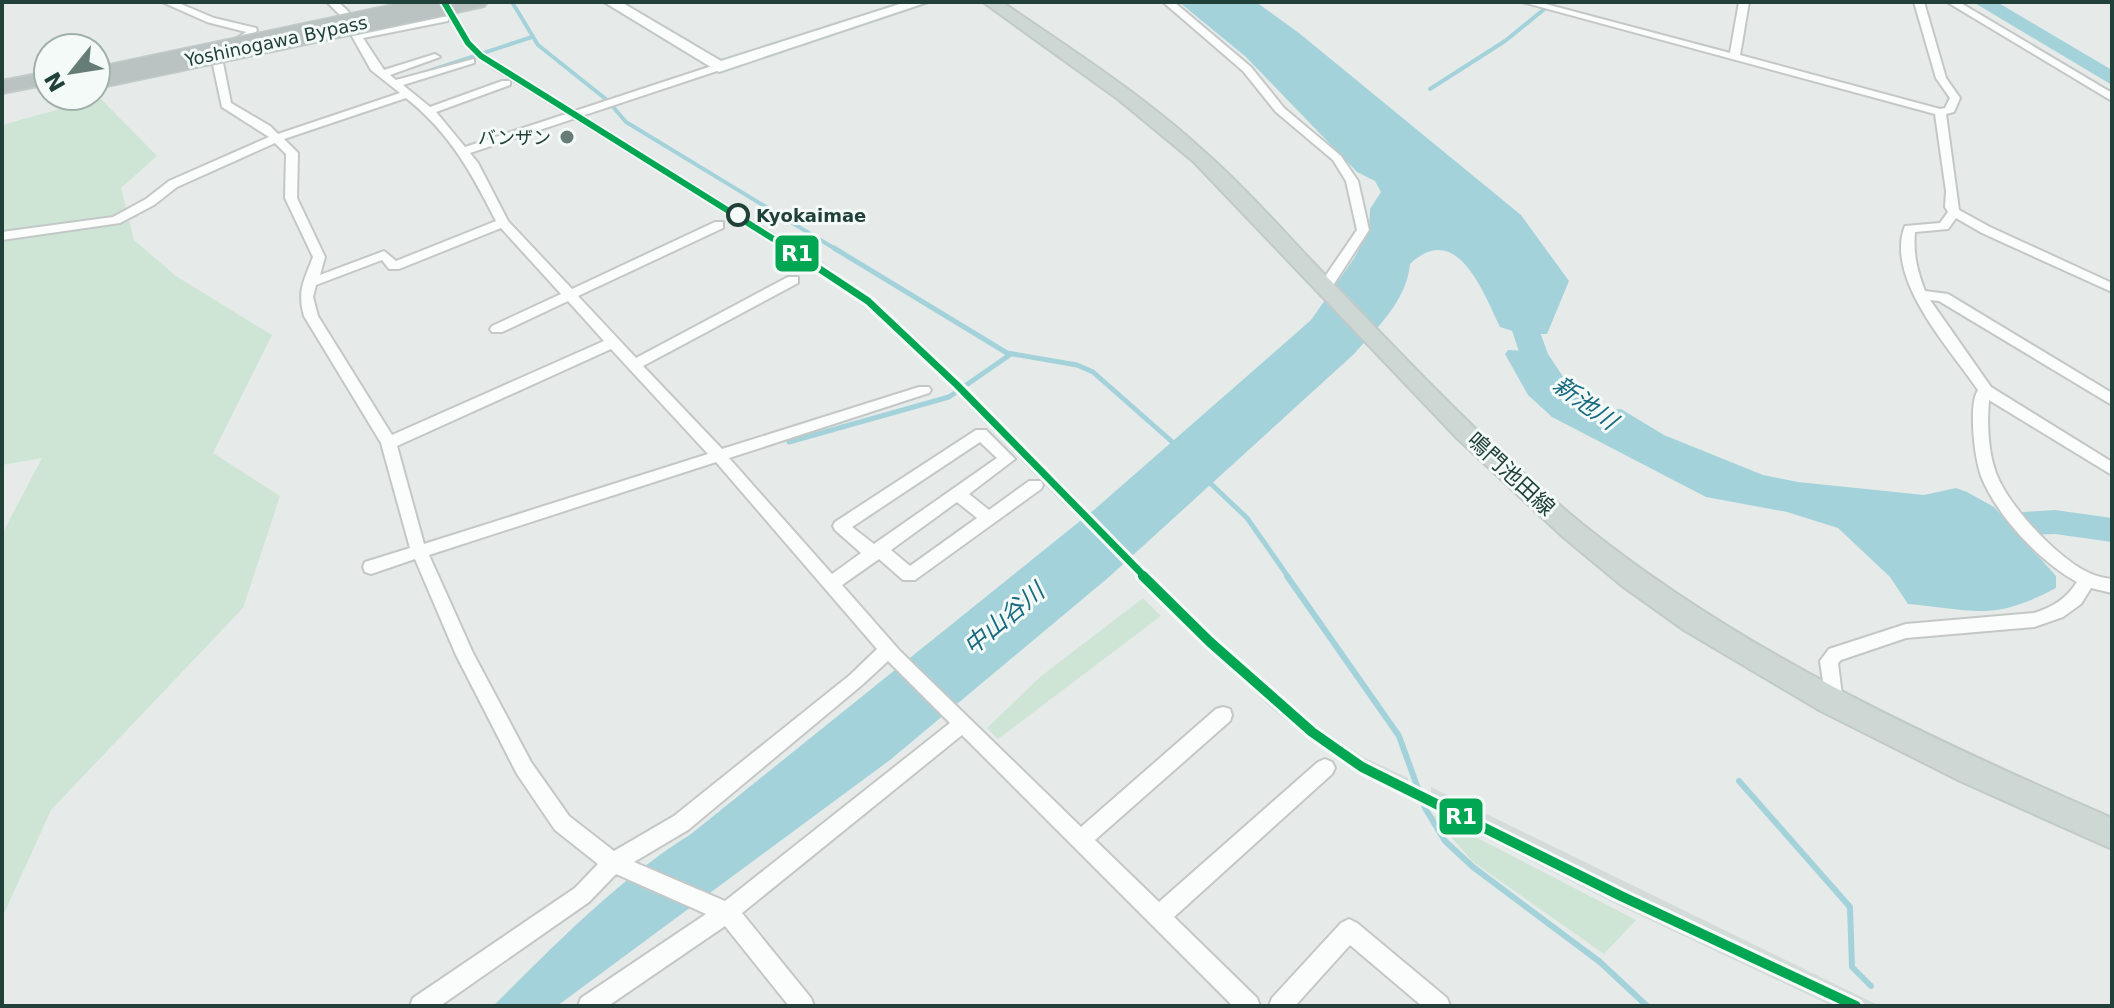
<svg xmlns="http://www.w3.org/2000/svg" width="2114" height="1008" font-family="'DejaVu Sans','Noto Sans JP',sans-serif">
	<rect width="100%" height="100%" fill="#e6ebe9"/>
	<g fill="#d3dcd9">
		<polygon points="439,2 448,2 471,42 483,55 824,263 874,299 922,342 1076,497 1064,505 910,346 861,304 814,269 491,69 464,45"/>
		<polygon points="1141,564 1215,638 1317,726 1363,757 1408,778 1407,798 1308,738 1270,707 1131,573"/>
		<polygon points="1431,787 1880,1006 1832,1006 1618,905 1431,810"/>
	</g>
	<g fill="#cee5d6">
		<polygon points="100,98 157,156 121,188 134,240 176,276 272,335 213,453 280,496 243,608 51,810 2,918 2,534 42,458 2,465 2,125"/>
		<polygon points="1143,598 1161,616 998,739 987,728 1040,677"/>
		<polygon points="1431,814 1636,920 1604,954 1472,861"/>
	</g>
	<g fill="#a4d2db">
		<path d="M1179 2H1256L1299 33 1521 215 1569 281 1547 334H1522L1500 327C1484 294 1457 219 1410 264 1407 300 1377 328 1354 354L1109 577 890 760 557 1006H493C556 944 616 881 691 834L1095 509 1311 320 1355 257 1369 230 1370 209 1381 192 1375 181 1357 172 1246 57Z"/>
		<path d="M1508 350 1546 352 1565 380 1606 410 1621 409 1664 435 1763 475 1798 482 1924 495 1956 488 1967 492 1994 507 2056 576V588C1992 622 1975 610 1908 604L1890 577 1838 528 1787 512 1706 497 1552 417 1528 395 1505 354Z"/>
	</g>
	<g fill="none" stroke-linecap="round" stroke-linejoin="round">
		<g stroke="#a4d2db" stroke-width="4">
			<polyline points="512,2 538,45 607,100 626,122 837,250"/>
			<polyline points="426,72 532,37"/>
			<polyline points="1430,89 1505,41 1553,2"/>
		</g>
		<g stroke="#a4d2db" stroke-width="5">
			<polyline points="834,248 1007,353 1077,365 1093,372 1178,447"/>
			<polyline points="789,442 949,397 1011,354"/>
			<polyline points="1208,481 1247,518 1289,578"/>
		</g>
		<g stroke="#a4d2db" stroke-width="6">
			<polyline points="1287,576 1399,736 1425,808 1445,841 1473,867 1600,962 1647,1006"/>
			<polyline points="1739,781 1850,907 1852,967 1871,986"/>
		</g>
		<g fill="#a4d2db" fill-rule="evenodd">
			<polygon points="1973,2 1997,2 2112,70 2112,85"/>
			<polygon points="1514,288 1523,290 1527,296 1548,354 1569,386 1564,393 1554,396 1544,393 1520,355 1501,296 1505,290"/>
			<polygon points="2055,510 2112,518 2112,542 2055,534 1987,536 1976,533 1971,524 1976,515"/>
		</g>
		<defs>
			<g id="street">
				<path d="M162 2H176L214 18 256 28 257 30 252 39 219 60 223 63 231 103 270 126 278 134 400 93 371 70 340 15 327 2H338L348 11 360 33 419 21 414 18C424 11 436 14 448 17V21L363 38 384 70 435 54 440 57 390 75 396 80 474 59V63L403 85 430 107 502 81H510V85L436 112 465 147 715 65H723V69L470 153 478 163 508 221 572 289 715 222H723V228L578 296 636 358 788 277H798V283L643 366 722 449 919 387H929L931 390 929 393 729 458 832 574 861 553 835 530 833 526 835 522 976 430H986L1015 459 969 494 989 510 1029 481H1041L1043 485 1041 489 915 580H903L879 559 842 585 900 651 1081 827 1216 709 1223 707 1230 709 1232 715 1230 721 1095 840 1159 902 1318 762 1325 759 1332 762 1335 768 1332 774 1174 917 1257 998 1260 1006H1233L962 735 742 913 811 998 814 1006H789L725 926 608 1006H578L581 998 706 914 616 874 589 902 440 1006H410L413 998 575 888 598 864 555 830 517 774 456 655 415 559 371 574 365 572 363 567 365 562 410 548 381 443 304 316C297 290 304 281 313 257L285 198 286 154 275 143 177 187 154 205 120 223 2 240V232L113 217 146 199 169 181 269 137 222 107 213 65 205 61 246 32 207 22ZM406 98C450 133 471 172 496 221L396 261 384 251 320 275 325 257 297 198 298 153 284 139ZM501 228 561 294 492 326 490 329 492 332H502L568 301 604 341 392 435 318 316 313 297 316 285 382 260 389 269H399ZM611 349 708 454 424 544 397 446ZM980 442 997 458 874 544 852 527ZM716 462 877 649 850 675 674 816 614 851 569 816 531 762 473 653 429 555ZM957 502 977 518 910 566 891 550ZM888 661 950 723 725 901 634 862 688 830 862 685Z"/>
				<polygon points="1163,2 1174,2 1251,67 1284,108 1341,156 1358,181 1369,230 1330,290 1320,290 1318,287 1357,230 1346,181 1333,160 1276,112 1243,71"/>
				<path d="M1522 2H1538L1730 53 1739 2H1749L1740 55 1940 109 1945 108 1950 98 1936 78 1914 2H1924L1946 78 1960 98 1954 112 1946 114 1959 210 1990 227 2112 283V292L1982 233 1956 218 1948 229 1915 232C1913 254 1917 270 1925 291L1948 294 2112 393V405L1939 301 1930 300 1991 387 2112 462V475L1989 400C1987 424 1988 451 1996 473 2008 506 2061 563 2094 575 2099 577 2106 578 2112 579V593L2091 588 2081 604 2063 617 2034 627 1906 638 1841 660 1838 663 1843 704 1841 710 1834 712 1827 710 1820 661 1829 649 1906 624 2034 613C2053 607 2066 599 2077 582 2039 561 1997 516 1981 476 1976 461 1974 443 1973 427 1973 415 1972 400 1978 390 1950 349 1884 278 1905 226L1940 223 1948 212 1945 207 1946 191 1935 114Z"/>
				<polygon points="1947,2 1959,2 2112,93 2112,101"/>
				<polygon points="1349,919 1357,923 1447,998 1450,1006 1422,1006 1350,945 1295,1006 1269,1006 1272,998 1341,923"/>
			</g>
			<polygon id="secondary" points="604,2 621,2 721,61 906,2 928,2 719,72"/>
			<path id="primary" d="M983 2H1002C1072 50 1146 97 1209 156 1244 187 1275 222 1307 256 1395 348 1483 443 1582 524 1741 652 1926 737 2112 818V849L1960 781 1819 710 1684 630 1621 585 1562 536 1457 438 1194 162 1119 100Z"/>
			<g id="highway">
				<polygon points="451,2 487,2 484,6 425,19 416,13 418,9"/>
				<polygon points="48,72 48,84 2,93 2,81"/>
			</g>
		</defs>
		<use href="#street" stroke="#c3c8c6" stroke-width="4"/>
		<use href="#secondary" stroke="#c1c9c6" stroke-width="4"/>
		<use href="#primary" stroke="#c1cac8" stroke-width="4"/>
		<use href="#highway" stroke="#c1cac8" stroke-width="4"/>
		<use href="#street" fill="#fbfcfc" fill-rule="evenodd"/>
		<use href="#secondary" fill="#fbfcfc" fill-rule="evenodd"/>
		<use href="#primary" fill="#cdd7d4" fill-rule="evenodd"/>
		<use href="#highway" fill="#bbc3c2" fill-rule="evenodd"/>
		<defs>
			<polyline id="highway-bridge" points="96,78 456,2"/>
		</defs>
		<use href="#highway-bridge" stroke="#c1cac8" stroke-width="24" stroke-linecap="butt"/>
		<use href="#highway-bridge" stroke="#bbc3c2" stroke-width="21"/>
		<defs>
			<polyline id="rail-1-far2" points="444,2 468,43 481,56 791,250"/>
			<polyline id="rail-1-far1" points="788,248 868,301 957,385 1146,578"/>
			<polyline id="rail-1" points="1143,576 1210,642 1312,732 1362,767 1621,896 1856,1006"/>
		</defs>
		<use href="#rail-1-far2" stroke="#f4faf7" stroke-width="10"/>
		<use href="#rail-1-far1" stroke="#f4faf7" stroke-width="13"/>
		<use href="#rail-1" stroke="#f4faf7" stroke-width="16"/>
		<use href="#rail-1-far2" stroke="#00a651" stroke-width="6"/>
		<use href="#rail-1-far1" stroke="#00a651" stroke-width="7"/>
		<use href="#rail-1" stroke="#00a651" stroke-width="10"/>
	</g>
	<circle fill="#667c77" stroke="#f4faf7" stroke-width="3" cx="567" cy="137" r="8"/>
	<circle fill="#f4faf7" stroke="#214039" stroke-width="4" cx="738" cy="215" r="10"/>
	<g text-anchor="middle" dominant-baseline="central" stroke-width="6" stroke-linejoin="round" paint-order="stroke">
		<g font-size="18" fill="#214039" stroke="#f4faf7">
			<text transform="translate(276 41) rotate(-12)">Yoshinogawa Bypass</text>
		</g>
		<g font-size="18" fill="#214039" stroke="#f4faf7" text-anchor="end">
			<text x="551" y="137">バンザン</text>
		</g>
		<g font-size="18" font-weight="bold" fill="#214039" stroke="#f4faf7" text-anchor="start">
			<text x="756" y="215">Kyokaimae</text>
		</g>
		<g font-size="22" fill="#214039" stroke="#f4faf7">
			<text transform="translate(1511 474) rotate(43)">鳴門池田線</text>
		</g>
		<g font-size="24" font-style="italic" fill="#176a80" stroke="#f4faf7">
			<text transform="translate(1585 403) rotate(36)">新池川</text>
			<text transform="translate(1004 619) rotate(-40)">中山谷川</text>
		</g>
	</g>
	<g stroke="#f4faf7" stroke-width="3">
		<rect x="774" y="234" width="46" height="39" rx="8" fill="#00a651"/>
		<rect x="1438" y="797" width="46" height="39" rx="8" fill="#00a651"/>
	</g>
	<g font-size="22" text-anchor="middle" font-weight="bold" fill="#fff">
		<text x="797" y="261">R1</text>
		<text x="1461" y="824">R1</text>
	</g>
	<rect width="2114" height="1008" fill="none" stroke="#214039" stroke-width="8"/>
	<g transform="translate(72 72) rotate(240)"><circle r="38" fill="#f4faf7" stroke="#a0b0ab" stroke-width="2"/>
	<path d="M0-6L14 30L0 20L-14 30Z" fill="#667c77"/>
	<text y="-12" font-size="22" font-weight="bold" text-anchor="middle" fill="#214039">N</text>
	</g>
</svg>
